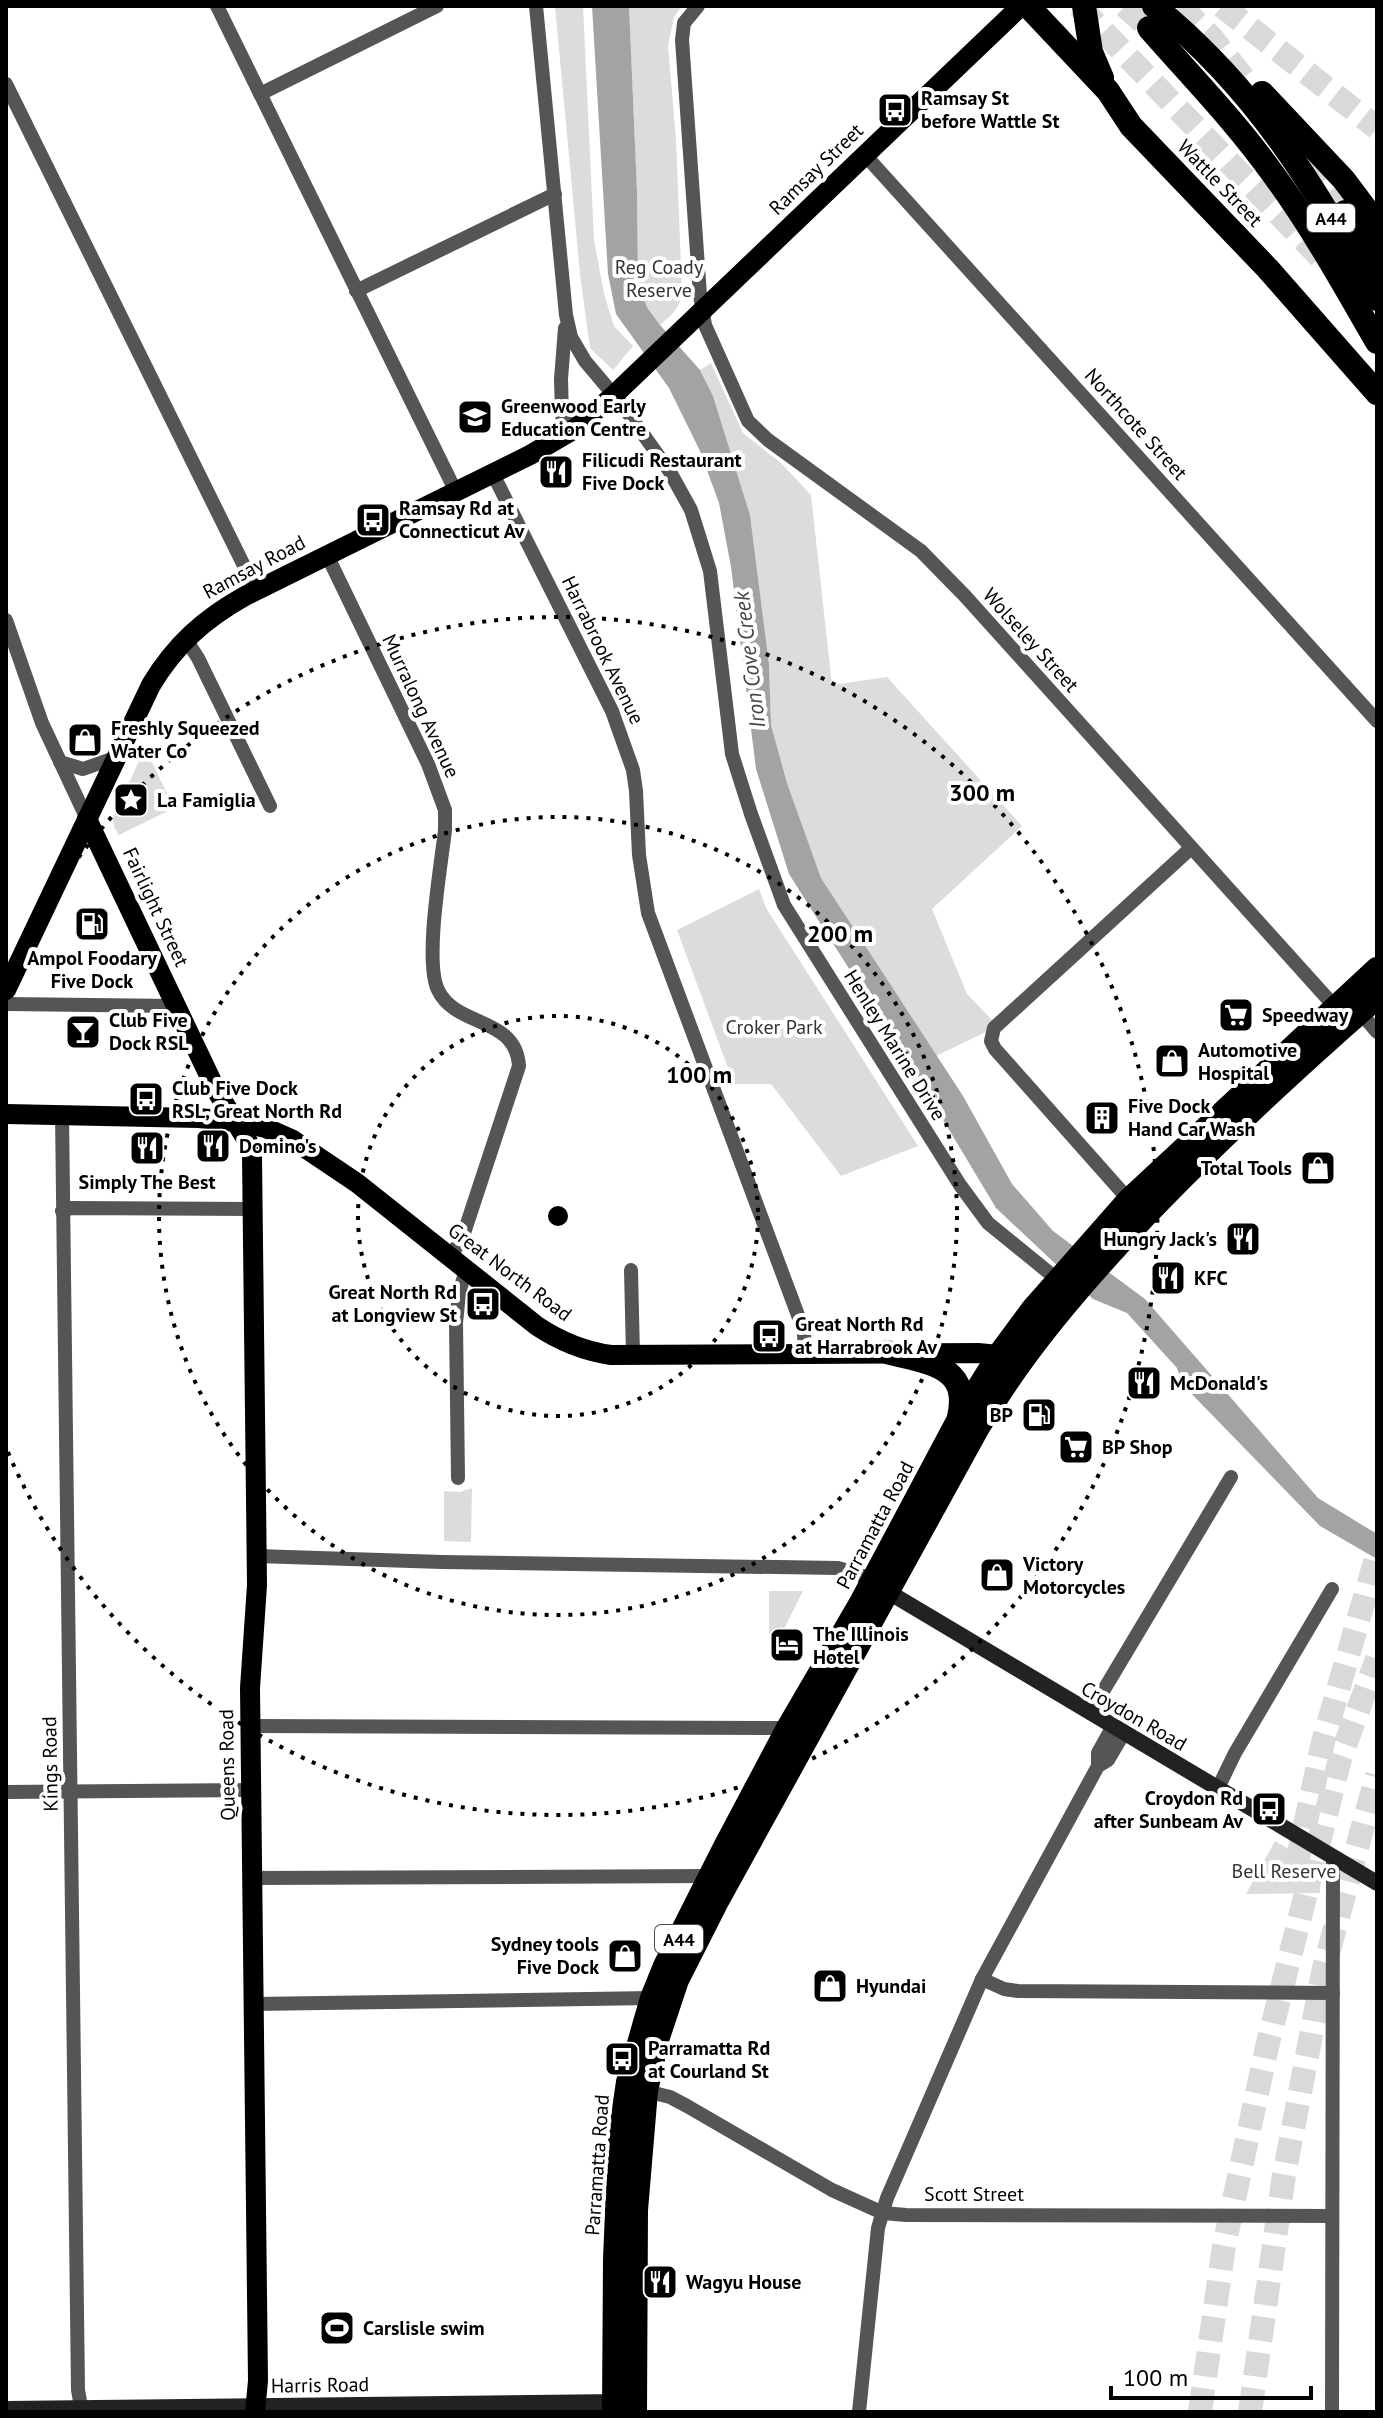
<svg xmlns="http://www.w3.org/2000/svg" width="1383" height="2418" font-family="'PT Sans',sans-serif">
	<rect width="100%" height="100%" fill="#fff"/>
	<g fill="#dcdcdc">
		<polygon points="555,6 583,6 594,240 604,294 614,326 633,346 613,370 590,348 580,274"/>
		<path d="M629 6H682L674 17 668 46 676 139 682 292C680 308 672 315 660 325L647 306 638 284 637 191Z"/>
		<polygon points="711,363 743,433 781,463 811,495 832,685 887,677 1022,826 932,909 967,994 998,1026 936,1056 821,878 787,783 771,725 769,664 750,515 713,396 700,370"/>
		<polygon points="145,748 174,808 119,835 114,827 113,818"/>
		<polygon points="759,889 766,908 918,1146 841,1176 771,1084 734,1084 677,930"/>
		<polygon points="472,1488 471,1542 444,1541 444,1491 460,1492"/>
		<polygon points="769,1591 803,1591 784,1629 779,1634 769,1634"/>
		<polygon points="1275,1841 1320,1867 1320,1893 1246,1894"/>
	</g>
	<polygon fill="#a3a3a3" points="592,6 629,6 637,191 638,284 647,307 660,325 700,370 713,396 750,515 769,664 771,725 787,783 821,878 963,1096 1012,1184 1053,1231 1145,1299 1318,1498 1377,1534 1377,1559 1320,1526 1182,1384 1177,1368 1127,1313 1093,1299 996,1208 912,1068 789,874 756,769 731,567 719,503 700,451 669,388 616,314 608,274"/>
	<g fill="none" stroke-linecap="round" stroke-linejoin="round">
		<g stroke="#d9d9d9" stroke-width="24" stroke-dasharray="24 12" stroke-linecap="butt">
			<polyline points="1079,6 1323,260"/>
			<polyline points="1125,6 1149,28"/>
			<polyline points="1180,6 1211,37 1249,85"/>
			<polyline points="1222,6 1377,128"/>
			<polyline points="1287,133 1339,204"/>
			<polyline points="1297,1863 1323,1742 1377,1555"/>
			<polyline points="1200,2412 1224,2246 1267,2047 1340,1759 1377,1659"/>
			<polyline points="1250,2412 1284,2175 1324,1968 1377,1775"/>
		</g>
		<g stroke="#555" stroke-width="14">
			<polyline points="217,6 456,492"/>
			<polyline points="536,6 566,315 571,337 585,361 623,406 670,472 691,510 710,571 732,754 751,814 784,905 960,1185 988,1223 1058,1280"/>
			<polyline points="698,6 684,23 682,40 700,295 705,325 748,421 768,440 921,551 965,596 1336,1008"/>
			<polyline points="6,84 256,590"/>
			<polyline points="260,94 437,6"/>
			<polyline points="865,155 1377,721"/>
			<polyline points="356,291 555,194"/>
			<polyline points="565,328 561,379 562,416 573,430"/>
			<polyline points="493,474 612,711 633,770 636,791 639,855 648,913 802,1326 804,1333 805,1354"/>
			<path d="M327 555 428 764 445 810V830C441 866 424 961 438 990 456 1028 516 1016 519 1066L463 1236 450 1258"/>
			<polyline points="6,620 42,723 87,819"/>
			<polyline points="185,638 198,658 270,806"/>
			<polyline points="60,762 83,769 117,757"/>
			<polyline points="6,1004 176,1006"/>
			<polyline points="1360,1012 1377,1032"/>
			<polyline points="62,1114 78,2390 82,2412"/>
			<polyline points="1129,1200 995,1049 991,1041 994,1028 1191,848"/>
			<polyline points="62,1211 71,1208 253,1209"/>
			<polyline points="631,1270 633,1355"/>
			<polyline points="458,1478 456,1323 459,1293 466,1270"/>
			<polyline points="257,1556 442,1562 838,1568 859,1574 872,1582"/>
			<polyline points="1090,1713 1231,1477"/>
			<polyline points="250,1726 788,1728"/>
			<polyline points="1098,1766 1108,1760 1124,1733"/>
			<polyline points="1218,1788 1235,1753 1332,1589"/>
			<polyline points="6,1792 251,1790"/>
			<polyline points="253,1878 711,1876"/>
			<polyline points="982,1979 1004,1989 1018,1991 1333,1993"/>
			<polyline points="254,2004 652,1998"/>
			<polyline points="646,2091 670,2097 687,2106 832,2190 883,2213 906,2215 1332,2216"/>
			<polyline points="859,2412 878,2228 887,2198 982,1979 1098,1766 1098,1753 1113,1726"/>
			<polyline points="1332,2412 1333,1857"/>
		</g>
		<g stroke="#222" stroke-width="16">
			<polyline points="880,1587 1377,1883"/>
			<polyline points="6,2409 621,2402"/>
		</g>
		<g stroke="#000" stroke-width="20">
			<polyline points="87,819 216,1090 248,1142 252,1156 257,1585 250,1688 258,2381 255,2412"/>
			<path d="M6 990 151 685C175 645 204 619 245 596L530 455 573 430 614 395 1021 6"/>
			<path d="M6 1114 199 1118 236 1122 266 1128 293 1140 357 1183 537 1326C561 1342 583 1351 611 1355L978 1353 999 1355 1011 1362"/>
		</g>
		<g stroke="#000" stroke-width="24">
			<polyline points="1028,6 1108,91 1131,126 1268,269 1377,393"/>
			<polyline points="1084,6 1091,52 1102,78"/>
			<path d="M1154 6C1257 90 1314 185 1377 299"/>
			<path d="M1149 28C1191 76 1236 122 1273 174 1312 227 1344 285 1377 342"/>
			<polyline points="1262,93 1344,180 1377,224"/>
			<polyline points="1345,212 1377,260"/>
			<path d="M887 1352C926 1363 971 1364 959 1417"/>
			<polyline points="614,2412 615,2260 620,2137 628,2082 652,1998 665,1966 724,1849 788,1728 862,1601 959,1419 999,1355 1033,1309 1129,1200 1377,969"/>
			<path d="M635 2412 636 2210 646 2091 657 2040 677 1980 716 1903 977 1429C1022 1352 1081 1284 1142 1219 1216 1141 1296 1068 1377 997"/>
		</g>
	</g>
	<g fill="none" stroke="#000" stroke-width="4" stroke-dasharray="4 8">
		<circle cx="558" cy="1216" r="200"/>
		<circle cx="558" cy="1216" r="399"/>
		<path d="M7 982A599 599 0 1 1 7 1450"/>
	</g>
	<defs>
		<symbol id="bus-square" viewBox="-11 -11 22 22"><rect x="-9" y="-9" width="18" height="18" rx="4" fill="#000" stroke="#fff"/><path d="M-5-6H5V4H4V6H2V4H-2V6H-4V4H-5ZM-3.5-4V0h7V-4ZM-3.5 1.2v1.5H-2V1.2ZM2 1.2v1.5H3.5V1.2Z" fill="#fff"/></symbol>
		<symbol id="school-square" viewBox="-11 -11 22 22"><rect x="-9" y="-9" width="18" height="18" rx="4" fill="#000" stroke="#fff"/><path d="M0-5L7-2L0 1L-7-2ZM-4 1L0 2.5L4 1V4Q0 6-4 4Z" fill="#fff"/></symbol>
		<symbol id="restaurant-square" viewBox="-11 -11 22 22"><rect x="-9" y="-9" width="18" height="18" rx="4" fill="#000" stroke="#fff"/><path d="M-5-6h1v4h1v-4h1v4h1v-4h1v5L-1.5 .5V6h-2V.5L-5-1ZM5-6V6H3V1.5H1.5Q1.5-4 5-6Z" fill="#fff"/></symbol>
		<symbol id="shop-square" viewBox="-11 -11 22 22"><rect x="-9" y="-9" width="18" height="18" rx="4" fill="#000" stroke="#fff"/><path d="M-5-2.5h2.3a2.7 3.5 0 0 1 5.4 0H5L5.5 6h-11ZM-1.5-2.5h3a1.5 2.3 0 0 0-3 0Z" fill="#fff"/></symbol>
		<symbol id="sight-square" viewBox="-11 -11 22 22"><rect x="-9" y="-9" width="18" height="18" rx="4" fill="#000" stroke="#fff"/><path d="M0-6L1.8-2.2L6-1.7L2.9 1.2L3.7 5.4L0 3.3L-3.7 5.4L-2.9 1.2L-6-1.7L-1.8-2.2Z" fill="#fff"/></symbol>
		<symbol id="fuel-square" viewBox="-11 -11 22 22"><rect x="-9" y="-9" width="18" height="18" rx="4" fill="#000" stroke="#fff"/><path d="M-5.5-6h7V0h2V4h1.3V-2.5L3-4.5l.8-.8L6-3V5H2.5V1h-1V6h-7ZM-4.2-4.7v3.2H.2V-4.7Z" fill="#fff"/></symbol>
		<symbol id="supermarket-square" viewBox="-11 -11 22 22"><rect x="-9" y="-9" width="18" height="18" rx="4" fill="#000" stroke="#fff"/><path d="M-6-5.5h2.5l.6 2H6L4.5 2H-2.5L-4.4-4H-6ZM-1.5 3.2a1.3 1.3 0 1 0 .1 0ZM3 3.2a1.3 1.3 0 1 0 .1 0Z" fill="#fff"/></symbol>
		<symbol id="bar-square" viewBox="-11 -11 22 22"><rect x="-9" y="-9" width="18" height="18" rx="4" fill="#000" stroke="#fff"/><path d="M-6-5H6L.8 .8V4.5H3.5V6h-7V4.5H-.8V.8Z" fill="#fff"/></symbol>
		<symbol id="building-square" viewBox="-11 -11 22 22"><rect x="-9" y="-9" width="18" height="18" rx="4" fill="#000" stroke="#fff"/><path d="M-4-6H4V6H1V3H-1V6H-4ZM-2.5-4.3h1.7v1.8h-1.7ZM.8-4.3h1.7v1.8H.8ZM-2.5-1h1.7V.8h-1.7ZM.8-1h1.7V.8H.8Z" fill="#fff"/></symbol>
		<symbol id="hotel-square" viewBox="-11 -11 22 22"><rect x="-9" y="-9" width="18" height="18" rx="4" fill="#000" stroke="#fff"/><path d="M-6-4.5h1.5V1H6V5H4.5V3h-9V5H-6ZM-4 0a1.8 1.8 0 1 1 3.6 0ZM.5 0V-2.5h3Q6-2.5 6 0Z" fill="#fff"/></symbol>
		<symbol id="stadium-square" viewBox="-11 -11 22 22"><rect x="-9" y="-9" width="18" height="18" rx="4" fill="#000" stroke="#fff"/><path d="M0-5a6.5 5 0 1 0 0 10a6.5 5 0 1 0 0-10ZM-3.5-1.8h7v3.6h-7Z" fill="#fff"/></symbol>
	</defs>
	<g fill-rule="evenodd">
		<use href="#bus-square" x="875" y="90" width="40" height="40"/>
		<use href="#school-square" x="455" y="397" width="40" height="40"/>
		<use href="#restaurant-square" x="536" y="452" width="40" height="40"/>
		<use href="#bus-square" x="353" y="500" width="40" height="40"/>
		<use href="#shop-square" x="65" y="720" width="40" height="40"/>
		<use href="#sight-square" x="111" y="780" width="40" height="40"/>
		<use href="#fuel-square" x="72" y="904" width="40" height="40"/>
		<use href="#supermarket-square" x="1216" y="995" width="40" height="40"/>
		<use href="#bar-square" x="63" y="1012" width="40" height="40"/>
		<use href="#shop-square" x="1152" y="1041" width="40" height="40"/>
		<use href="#bus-square" x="126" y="1079" width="40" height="40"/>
		<use href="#building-square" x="1082" y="1098" width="40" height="40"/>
		<use href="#restaurant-square" x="193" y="1126" width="40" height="40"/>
		<use href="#restaurant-square" x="127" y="1128" width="40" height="40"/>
		<use href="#shop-square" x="1298" y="1148" width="40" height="40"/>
		<use href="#restaurant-square" x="1223" y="1219" width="40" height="40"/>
		<use href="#restaurant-square" x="1148" y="1258" width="40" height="40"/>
		<use href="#bus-square" x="463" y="1284" width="40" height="40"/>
		<use href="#bus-square" x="749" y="1316" width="40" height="40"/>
		<use href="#restaurant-square" x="1124" y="1363" width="40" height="40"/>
		<use href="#fuel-square" x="1019" y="1395" width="40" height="40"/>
		<use href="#supermarket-square" x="1056" y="1427" width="40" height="40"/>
		<use href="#shop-square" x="977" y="1555" width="40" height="40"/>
		<use href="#hotel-square" x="767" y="1625" width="40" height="40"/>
		<use href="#bus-square" x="1249" y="1789" width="40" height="40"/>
		<use href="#shop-square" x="605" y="1936" width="40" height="40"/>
		<use href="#shop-square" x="810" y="1966" width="40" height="40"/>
		<use href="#bus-square" x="602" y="2039" width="40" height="40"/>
		<use href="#restaurant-square" x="640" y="2262" width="40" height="40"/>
		<use href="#stadium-square" x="317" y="2308" width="40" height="40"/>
	</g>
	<g text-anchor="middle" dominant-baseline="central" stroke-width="8" stroke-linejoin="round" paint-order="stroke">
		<g fill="#fff" stroke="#4c4c4c" stroke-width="2">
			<rect x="1307" y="204" width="48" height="28" rx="6"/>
			<rect x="655" y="1925" width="48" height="28" rx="6"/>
		</g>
		<g font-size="18" font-weight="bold" fill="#000">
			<text x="1331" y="218">A44</text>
			<text x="679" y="1939">A44</text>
		</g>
		<g font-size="20" font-weight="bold" fill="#000" stroke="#fff" text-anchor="start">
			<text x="921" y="98">Ramsay St<tspan x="921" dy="23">before Wattle St</tspan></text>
			<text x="501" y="406">Greenwood Early<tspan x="501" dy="23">Education Centre</tspan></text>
			<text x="582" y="460">Filicudi Restaurant<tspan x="582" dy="23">Five Dock</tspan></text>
			<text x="399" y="508">Ramsay Rd at<tspan x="399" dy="23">Connecticut Av</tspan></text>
			<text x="111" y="728">Freshly Squeezed<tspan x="111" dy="23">Water Co</tspan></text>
			<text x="157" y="800">La Famiglia</text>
			<text x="92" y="958" text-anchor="middle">Ampol Foodary<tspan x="92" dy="23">Five Dock</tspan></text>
			<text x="1262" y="1015">Speedway</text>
			<text x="109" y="1020">Club Five<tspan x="109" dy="23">Dock RSL</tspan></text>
			<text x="1198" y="1050">Automotive<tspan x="1198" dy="23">Hospital</tspan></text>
			<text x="172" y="1088">Club Five Dock<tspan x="172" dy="23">RSL, Great North Rd</tspan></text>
			<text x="1128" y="1106">Five Dock<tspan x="1128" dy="23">Hand Car Wash</tspan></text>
			<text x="239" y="1146">Domino's</text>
			<text x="1292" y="1168" text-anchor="end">Total Tools</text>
			<text x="147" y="1182" text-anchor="middle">Simply The Best</text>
			<text x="1217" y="1239" text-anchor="end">Hungry Jack's</text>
			<text x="1194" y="1278">KFC</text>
			<text x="457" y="1292" text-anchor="end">Great North Rd<tspan x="457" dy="23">at Longview St</tspan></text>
			<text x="795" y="1324">Great North Rd<tspan x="795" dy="23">at Harrabrook Av</tspan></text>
			<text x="1170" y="1383">McDonald's</text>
			<text x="1013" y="1415" text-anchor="end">BP</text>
			<text x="1102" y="1447">BP Shop</text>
			<text x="1023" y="1564">Victory<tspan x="1023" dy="23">Motorcycles</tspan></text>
			<text x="813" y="1634">The Illinois<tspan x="813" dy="23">Hotel</tspan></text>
			<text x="1243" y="1798" text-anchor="end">Croydon Rd<tspan x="1243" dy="23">after Sunbeam Av</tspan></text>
			<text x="599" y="1944" text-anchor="end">Sydney tools<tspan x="599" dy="23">Five Dock</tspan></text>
			<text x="856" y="1986">Hyundai</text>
			<text x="648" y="2048">Parramatta Rd<tspan x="648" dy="23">at Courland St</tspan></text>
			<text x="686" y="2282">Wagyu House</text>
			<text x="363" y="2328">Carslisle swim</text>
		</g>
		<g font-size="20" fill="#000" stroke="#fff">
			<text transform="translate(816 169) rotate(-44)">Ramsay Street</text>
			<text transform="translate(1220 183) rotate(46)">Wattle Street</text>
			<text transform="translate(1136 424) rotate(48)">Northcote Street</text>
			<text transform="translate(254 567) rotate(-28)">Ramsay Road</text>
			<text transform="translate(1031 640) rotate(48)">Wolseley Street</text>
			<text transform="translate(603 650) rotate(64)">Harrabrook Avenue</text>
			<text transform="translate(421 706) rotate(65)">Murralong Avenue</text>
			<text transform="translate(156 907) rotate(65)">Fairlight Street</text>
			<text transform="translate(895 1045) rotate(58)">Henley Marine Drive</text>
			<text transform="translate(510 1272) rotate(37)">Great North Road</text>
			<text transform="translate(875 1525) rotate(-62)">Parramatta Road</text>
			<text transform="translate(1134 1716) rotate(30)">Croydon Road</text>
			<text transform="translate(50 1764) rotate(-91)">Kings Road</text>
			<text transform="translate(227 1765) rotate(-91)">Queens Road</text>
			<text transform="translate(597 2165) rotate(-86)">Parramatta Road</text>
			<text x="974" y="2194">Scott Street</text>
			<text transform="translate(320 2385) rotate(-1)">Harris Road</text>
		</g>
		<g font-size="20" fill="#333" stroke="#fff">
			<text x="659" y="267">Reg Coady<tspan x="659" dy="23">Reserve</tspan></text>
			<text x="774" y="1027">Croker Park</text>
			<text x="1284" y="1871">Bell Reserve</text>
		</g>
		<g font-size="22" font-style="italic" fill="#444" stroke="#fff">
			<text transform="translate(749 660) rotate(-97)">Iron Cove Creek</text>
		</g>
	</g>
	<circle cx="558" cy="1216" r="12" fill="#000" stroke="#fff" stroke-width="4"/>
	<g font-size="24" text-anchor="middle" font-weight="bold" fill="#000" stroke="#fff" stroke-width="8" stroke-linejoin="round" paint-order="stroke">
		<text x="982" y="801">300 m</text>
		<text x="840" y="942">200 m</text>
		<text x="699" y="1083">100 m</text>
	</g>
	<rect width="1383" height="2418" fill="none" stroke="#000000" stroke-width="16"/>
	<path d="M1111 2386v12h200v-12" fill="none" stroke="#000000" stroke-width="4"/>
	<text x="1123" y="2386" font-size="24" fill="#000000" stroke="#ffffff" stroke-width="6" paint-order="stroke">100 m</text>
</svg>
